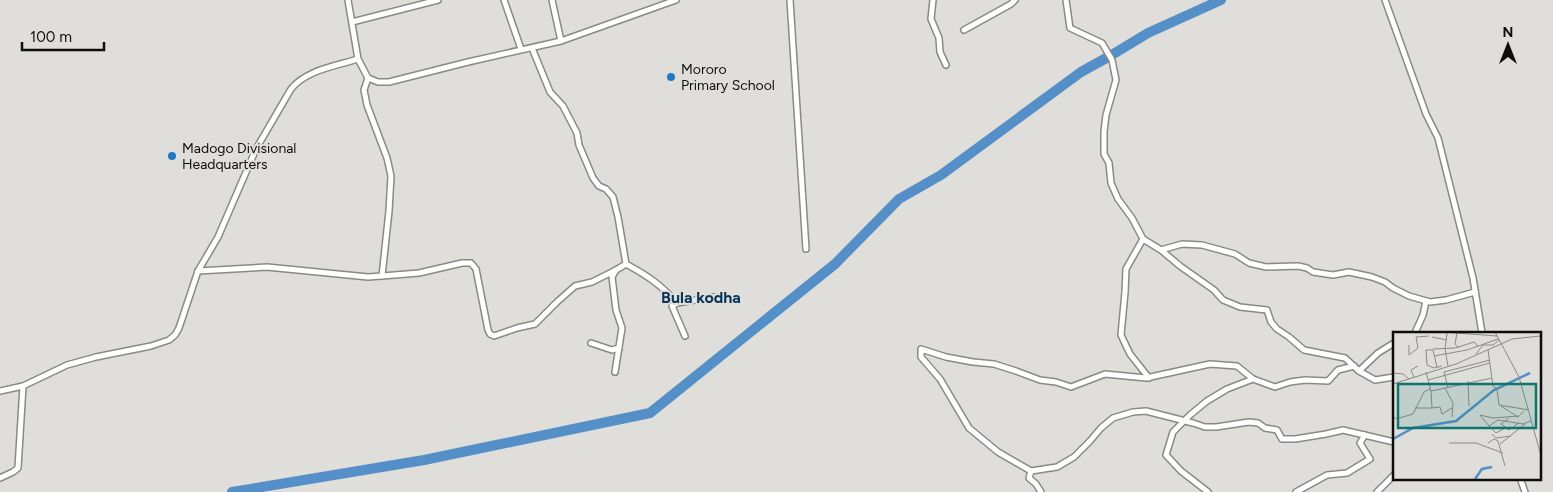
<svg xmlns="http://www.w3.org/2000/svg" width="1553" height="492" font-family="Figtree,sans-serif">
	<rect width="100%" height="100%" fill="#e0deda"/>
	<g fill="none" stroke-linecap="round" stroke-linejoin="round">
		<polyline stroke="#558fc8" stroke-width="10" points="232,492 424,460 650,413 835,264 899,199 941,175 1081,72 1110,56 1148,33 1221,0"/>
		<defs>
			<g id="street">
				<polyline points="348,0 358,59 368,78 378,82 389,82 468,62 561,41 676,0"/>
				<polyline points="504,0 521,49"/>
				<polyline points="552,0 561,41"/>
				<polyline points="790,0 806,249"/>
				<polyline points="933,0 931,19 939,38 940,52 946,65"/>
				<polyline points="1066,0 1070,28 1102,43 1112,60 1116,80 1106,115 1104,132 1104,154 1109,163 1111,183 1118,199 1132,218 1143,239 1161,250 1182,244 1202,245 1235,254 1249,263 1266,267 1298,266 1307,268 1313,272 1333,275 1349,272 1372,277 1385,282 1393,288 1409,296 1430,302 1446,300 1475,292"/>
				<polyline points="1385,0 1426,114 1438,138 1473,278 1482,333"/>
				<polyline points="352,22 438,0"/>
				<polyline points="964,30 1011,4 1015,0"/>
				<polyline points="532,48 550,92 563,106 577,133 579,145 593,178 599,186 606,189 613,197 618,217 626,264 616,270 612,277 616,310 622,328 615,372"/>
				<polyline points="1143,239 1126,269 1125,292 1121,335 1130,354 1149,378"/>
				<polyline points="1161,250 1180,266 1214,290 1223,300 1240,307 1267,310 1271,322 1277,329 1289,337 1304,350 1345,358 1359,371 1378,353 1394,343"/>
				<path d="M626 264C648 276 660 284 677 303L713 297"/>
				<polyline points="198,271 267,267 368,277 382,276 389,211 391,176 387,158 367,105 364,90 368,78"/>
				<polyline points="382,276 419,273 462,263 471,263 476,269 488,330 490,334 494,336 517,328 535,324 557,302 575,286 592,282 616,270"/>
				<polyline points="677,303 672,306 685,336"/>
				<polyline points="1415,333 1423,315 1426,301"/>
				<polyline points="591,343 612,350 619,348"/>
				<polyline points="1354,366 1338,370 1328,381 1305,380 1290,382 1275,387 1253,379 1237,366 1210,364 1146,378 1105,374 1071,387 1056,382 1040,380 1016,371 994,364 973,362 946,357 921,349 921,357 940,379 969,428 998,452 1031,471 1057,467 1074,457 1090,441 1101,428 1113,418 1133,412 1146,411 1193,423 1205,427 1216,427 1249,422 1258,423 1265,428 1277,430 1282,439 1295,439 1326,434 1343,430 1394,442"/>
				<polyline points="1359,371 1375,380 1394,377"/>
				<path d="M0 391 23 386 67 365 96 357 151 346 169 340 175 335 179 328 198 271 218 237 256 149 291 89C306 70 336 66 358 59"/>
				<polyline points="1031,471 1029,478 1036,484 1041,492"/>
				<polyline points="0,478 13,472 18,468 23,386"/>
				<polyline points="1520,478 1525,492"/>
				<polyline points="1208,492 1181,471 1166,455 1173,432 1190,415 1207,401 1227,389 1253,379"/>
				<polyline points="1296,492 1327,475 1347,473 1370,459 1360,443 1365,435"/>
				<polyline points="1377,492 1394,475"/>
			</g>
		</defs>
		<use href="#street" stroke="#8b8985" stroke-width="8"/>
		<use href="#street" stroke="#fff" stroke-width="5"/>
	</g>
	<g fill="#1e7ac7" stroke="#e0deda" stroke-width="2">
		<circle cx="671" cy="77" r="5"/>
		<circle cx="172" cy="156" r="5"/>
	</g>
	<g text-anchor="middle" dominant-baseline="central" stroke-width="4" stroke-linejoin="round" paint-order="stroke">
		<g font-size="14" fill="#0e0d0c" stroke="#e0deda" text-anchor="start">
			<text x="681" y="69">Mororo<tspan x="681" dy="16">Primary School</tspan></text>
			<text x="182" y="148">Madogo Divisional<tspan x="182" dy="16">Headquarters</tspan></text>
		</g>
		<g font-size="16" font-weight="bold" fill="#083459" stroke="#e0deda">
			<text x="701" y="297">Bula kodha</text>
		</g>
	</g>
	<g transform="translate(1393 332)">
		<rect width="148" height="148" fill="#e0deda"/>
		<path fill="none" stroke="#558fc8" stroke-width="2.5" d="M0 107 20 96 63 89 101 58 137 41M82 147 89 137 99 135"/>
		<path fill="none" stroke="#8c8a88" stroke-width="1" d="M50 0 104 4M102 0 126 45 147 120M54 1 52 17 55 34M64 1 62 12 66 16M39 5 54 8M16 13V23L25 16 23 5 36 4M40 17 62 16 81 10 85 14M95 18 100 54 104 57 106 73 136 78M83 22 90 13H100L106 8M41 24 74 18 105 7M44 35 40 18H33L34 33 41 36 49 34M33 40 38 59 99 46M0 41 10 42 16 47M21 45 18 38 25 34M35 48 97 31M75 49 76 74M0 52 63 32 119 7 147 4M52 56 60 71 59 85M55 56 51 40 97 28M108 74 125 85 131 79M22 76H39L38 59M39 76 47 75 49 82 59 76M0 84 3 87 20 82 31 60 37 57M125 84 100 86 87 83 96 94 105 88 130 92 138 89M116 86 108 92 116 98 126 91M96 94 103 101 112 96M99 102 103 106 118 104M56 111H83L110 121M95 111 101 107 105 109 112 134M107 112 132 92"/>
		<path fill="#0f766e" fill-opacity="0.15" stroke="#0f766e" stroke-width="2.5" d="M5 52H143V96H5Z"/>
		<rect width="148" height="148" fill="none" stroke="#0e0d0c" stroke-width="2.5"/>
	</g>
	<g transform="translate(1508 45)" stroke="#e0deda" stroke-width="4" paint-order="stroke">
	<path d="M0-4L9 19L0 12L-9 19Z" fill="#0e0d0c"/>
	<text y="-8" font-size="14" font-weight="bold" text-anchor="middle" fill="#0e0d0c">N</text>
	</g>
	<path d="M22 42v8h82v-8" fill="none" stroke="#0e0d0c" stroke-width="2.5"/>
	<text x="30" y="42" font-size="15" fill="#0e0d0c" stroke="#e0deda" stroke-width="4" paint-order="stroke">100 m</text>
</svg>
